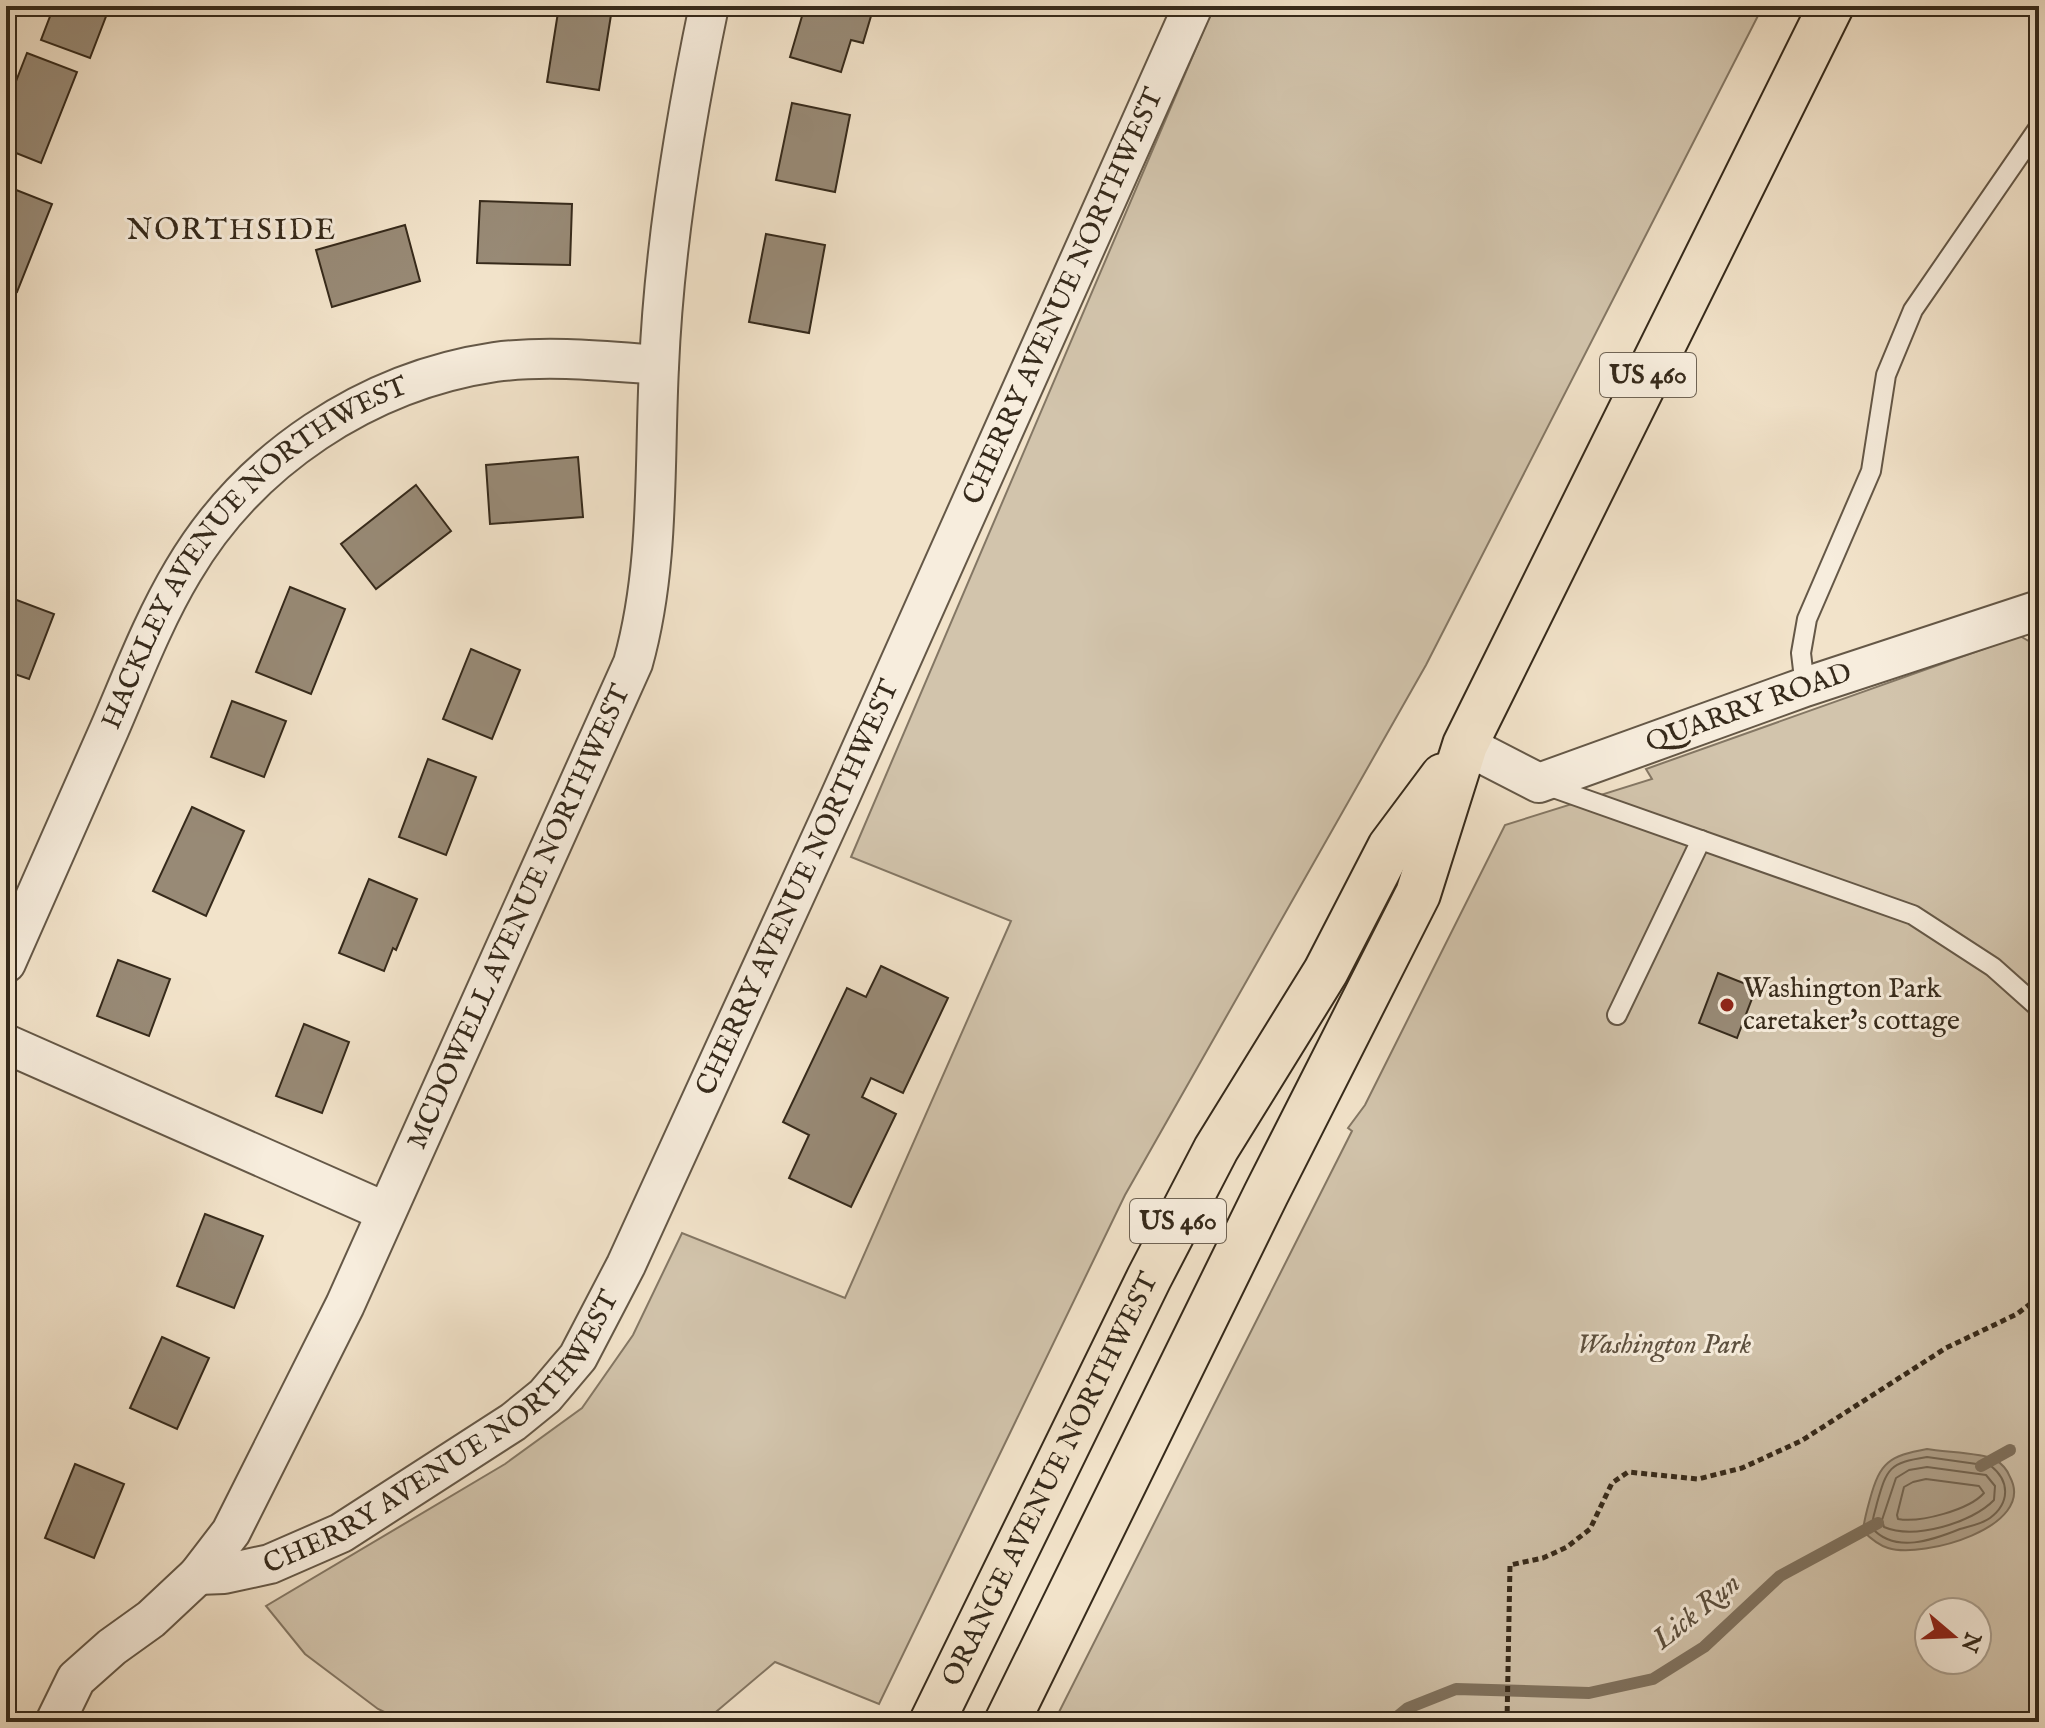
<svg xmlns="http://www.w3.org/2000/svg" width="2045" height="1728" font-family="'IM FELL English',serif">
	<rect width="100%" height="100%" fill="#f2e3ca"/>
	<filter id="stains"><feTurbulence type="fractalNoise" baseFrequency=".0025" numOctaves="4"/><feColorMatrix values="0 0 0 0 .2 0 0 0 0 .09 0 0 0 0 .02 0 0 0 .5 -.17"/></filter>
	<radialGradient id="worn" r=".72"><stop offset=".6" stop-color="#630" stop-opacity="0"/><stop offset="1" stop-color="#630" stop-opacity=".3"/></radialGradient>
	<g fill="#d2c4ac" stroke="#847764" stroke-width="2" fill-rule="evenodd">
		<polygon points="1214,6 1763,6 1426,665 1125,1195 879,1704 775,1662 704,1722 405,1722 378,1709 305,1654 266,1606 505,1464 582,1408 633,1335 682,1233 845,1298 1011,921 851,857"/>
		<path d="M2020 636 2039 647V1722H1054L1352 1131 1348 1128 1365 1105 1505 825 1652 779 1646 769ZM1929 1612H1977V1660H1929Z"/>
	</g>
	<path fill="#b2a48e" stroke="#807360" stroke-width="2" d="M1927 1449C1943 1452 1983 1453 1994 1459 2001 1463 2007 1469 2010 1477 2037 1527 1923 1559 1888 1548 1878 1545 1871 1539 1863 1531 1864 1520 1867 1510 1870 1499 1880 1462 1889 1456 1927 1449Z"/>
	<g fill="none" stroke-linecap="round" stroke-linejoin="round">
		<g stroke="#746754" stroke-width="2">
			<path d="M1927 1457 1991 1466C2010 1481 2010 1503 1990 1518 1982 1524 1970 1526 1960 1529 1933 1540 1895 1554 1872 1528 1872 1519 1875 1512 1877 1503 1887 1468 1889 1463 1927 1457Z"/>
			<path d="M1927 1467 1986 1475 1995 1486 1994 1500C1972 1523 1914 1540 1884 1527L1882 1520 1896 1478 1909 1470Z"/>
			<path d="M1926 1479 1979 1486 1984 1493C1969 1510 1920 1523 1898 1519L1897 1515 1904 1487 1913 1482Z"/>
		</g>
		<g stroke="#807360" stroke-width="12">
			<polyline points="1981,1466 2010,1450"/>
			<polyline points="1391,1722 1408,1708 1456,1689 1589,1693 1653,1679 1704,1647 1780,1576 1878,1523"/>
		</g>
	</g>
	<g fill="#988a76" stroke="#362a1b" stroke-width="2">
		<polygon points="54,6 110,6 90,58 41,40"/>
		<polygon points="559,6 611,15 599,90 547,82"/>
		<polygon points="805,6 874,6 863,43 851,40 841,72 790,57"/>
		<polygon points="27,53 77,72 41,163 6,149 6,107"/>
		<polygon points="792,103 850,115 835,192 776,180"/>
		<polygon points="6,186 52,204 17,292 6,288"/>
		<polygon points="480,201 572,204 570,265 477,263"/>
		<polygon points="405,225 420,281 332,307 316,250"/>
		<polygon points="766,234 825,245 809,333 749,322"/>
		<polygon points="578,457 583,517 490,524 486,465"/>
		<polygon points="416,485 451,531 376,589 341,544"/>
		<polygon points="290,587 345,609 311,694 256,672"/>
		<polygon points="6,596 54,614 29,679 6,671"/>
		<polygon points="471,649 520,670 492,739 443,719"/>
		<polygon points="232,701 286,721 264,777 211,757"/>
		<polygon points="428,759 476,777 446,855 399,837"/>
		<polygon points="192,807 244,831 206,916 153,891"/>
		<polygon points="369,879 417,899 396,950 393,948 384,971 339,953"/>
		<polygon points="118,960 170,979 149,1036 97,1016"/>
		<polygon points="881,966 948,998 903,1093 871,1078 862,1097 896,1114 851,1207 789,1178 809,1135 783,1122 847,988 866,997"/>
		<polygon points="1718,973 1756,988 1737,1038 1699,1023"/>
		<polygon points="304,1024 349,1042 322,1113 276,1096"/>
		<polygon points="205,1214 263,1236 234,1308 177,1286"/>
		<polygon points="162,1337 209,1358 177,1429 130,1408"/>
		<polygon points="75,1464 124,1484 94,1558 45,1538"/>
	</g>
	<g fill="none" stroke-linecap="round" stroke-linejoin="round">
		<defs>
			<g id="service">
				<polyline points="1805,687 1801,653 1807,619 1871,471 1886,375 1913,310 2039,127"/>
				<polyline points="1545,785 1913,915 1993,967 2039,1008"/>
				<polyline points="1617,1015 1701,840"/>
			</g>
			<g id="minor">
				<path id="s1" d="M1465 745 1539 783 1805 687 2039 610"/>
				<path id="s2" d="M6 963C40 885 75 808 109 730 132 677 153 621 183 571 249 459 367 381 495 362 549 355 605 361 659 365"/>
				<polyline points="6,1044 386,1212"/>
				<path id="s3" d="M198 1575 224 1574 270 1564 341 1533 513 1422 545 1396 578 1357 626 1265 839 799 1193 6"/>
				<path id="s4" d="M55 1722 76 1679 112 1647 151 1619 198 1575 231 1532 345 1305 633 663C660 567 654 466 659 367 664 246 684 125 709 6"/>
			</g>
			<g id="primary">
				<path id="s5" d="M932 1722 1149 1278 1216 1149 1326 971 1390 847 1443 776"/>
				<polyline points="1007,1722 1266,1194 1418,894 1465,745 1831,6"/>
			</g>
		</defs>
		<use href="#service" stroke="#655847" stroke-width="22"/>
		<use href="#minor" stroke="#655847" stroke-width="42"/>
		<use href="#primary" stroke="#362a1b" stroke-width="48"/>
		<polyline stroke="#362a1b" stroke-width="5" stroke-dasharray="6 4" stroke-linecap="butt" points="1507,1722 1510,1565 1543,1558 1567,1547 1590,1529 1612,1483 1628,1472 1698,1479 1742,1468 1801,1441 1946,1348 2017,1314 2039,1297"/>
		<use href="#service" stroke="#f7eddd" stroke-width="18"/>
		<use href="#minor" stroke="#f7eddd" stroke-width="38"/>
		<use href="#primary" stroke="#f2e3ca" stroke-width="44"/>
	</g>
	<circle fill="#8f2418" stroke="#f7eddd" stroke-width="3" cx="1727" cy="1005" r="8"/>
	<g text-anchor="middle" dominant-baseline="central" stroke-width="6" stroke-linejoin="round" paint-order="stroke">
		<g fill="#f7eddd" stroke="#706455" stroke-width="2">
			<rect x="1600" y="353" width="96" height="44" rx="6"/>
			<rect x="1130" y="1199" width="96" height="44" rx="6"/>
		</g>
		<g font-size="26" font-weight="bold" fill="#362a1b">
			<text x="1648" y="375">US 460</text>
			<text x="1178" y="1221">US 460</text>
		</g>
		<g font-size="28" fill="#362a1b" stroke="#f7eddd">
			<text stroke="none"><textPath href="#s3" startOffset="1614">CHERRY AVENUE NORTHWEST</textPath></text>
			<text stroke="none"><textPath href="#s2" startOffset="492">HACKLEY AVENUE NORTHWEST</textPath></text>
			<text stroke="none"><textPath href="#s1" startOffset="306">QUARRY ROAD</textPath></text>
			<text stroke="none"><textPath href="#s3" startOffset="966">CHERRY AVENUE NORTHWEST</textPath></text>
			<text stroke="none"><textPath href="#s4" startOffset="942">MCDOWELL AVENUE NORTHWEST</textPath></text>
			<text stroke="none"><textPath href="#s3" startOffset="294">CHERRY AVENUE NORTHWEST</textPath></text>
			<text stroke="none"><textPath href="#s5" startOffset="270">ORANGE AVENUE NORTHWEST</textPath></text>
		</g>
		<g font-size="28" fill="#362a1b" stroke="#f7eddd" text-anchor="start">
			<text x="1743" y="989">Washington Park<tspan x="1743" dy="32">caretaker's cottage</tspan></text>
		</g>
		<g font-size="28" font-style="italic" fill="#5d503f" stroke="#f7eddd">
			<text x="1664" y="1345">Washington Park</text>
		</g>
		<g font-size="30" letter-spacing="2" fill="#362a1b" stroke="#f7eddd">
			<text x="232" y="231">NORTHSIDE</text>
		</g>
		<g font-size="30" font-style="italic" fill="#5b4f3e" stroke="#f7eddd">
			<text transform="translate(1697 1612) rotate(-39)">Lick Run</text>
		</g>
	</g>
	<rect width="2045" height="1728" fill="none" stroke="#f2e3ca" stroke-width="32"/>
	<rect x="8" y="8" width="2029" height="1712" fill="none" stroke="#362a1b" stroke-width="4"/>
	<rect x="16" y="16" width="2013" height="1696" fill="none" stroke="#362a1b" stroke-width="2"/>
	<g transform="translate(1953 1636) rotate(109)"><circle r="38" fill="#f7eddd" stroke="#aa9f8f" stroke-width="2"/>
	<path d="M0-6L14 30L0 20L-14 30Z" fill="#8f2418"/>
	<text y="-12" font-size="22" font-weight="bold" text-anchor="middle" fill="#362a1b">N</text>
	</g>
	<rect width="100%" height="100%" filter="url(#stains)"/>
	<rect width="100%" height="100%" fill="url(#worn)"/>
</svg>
